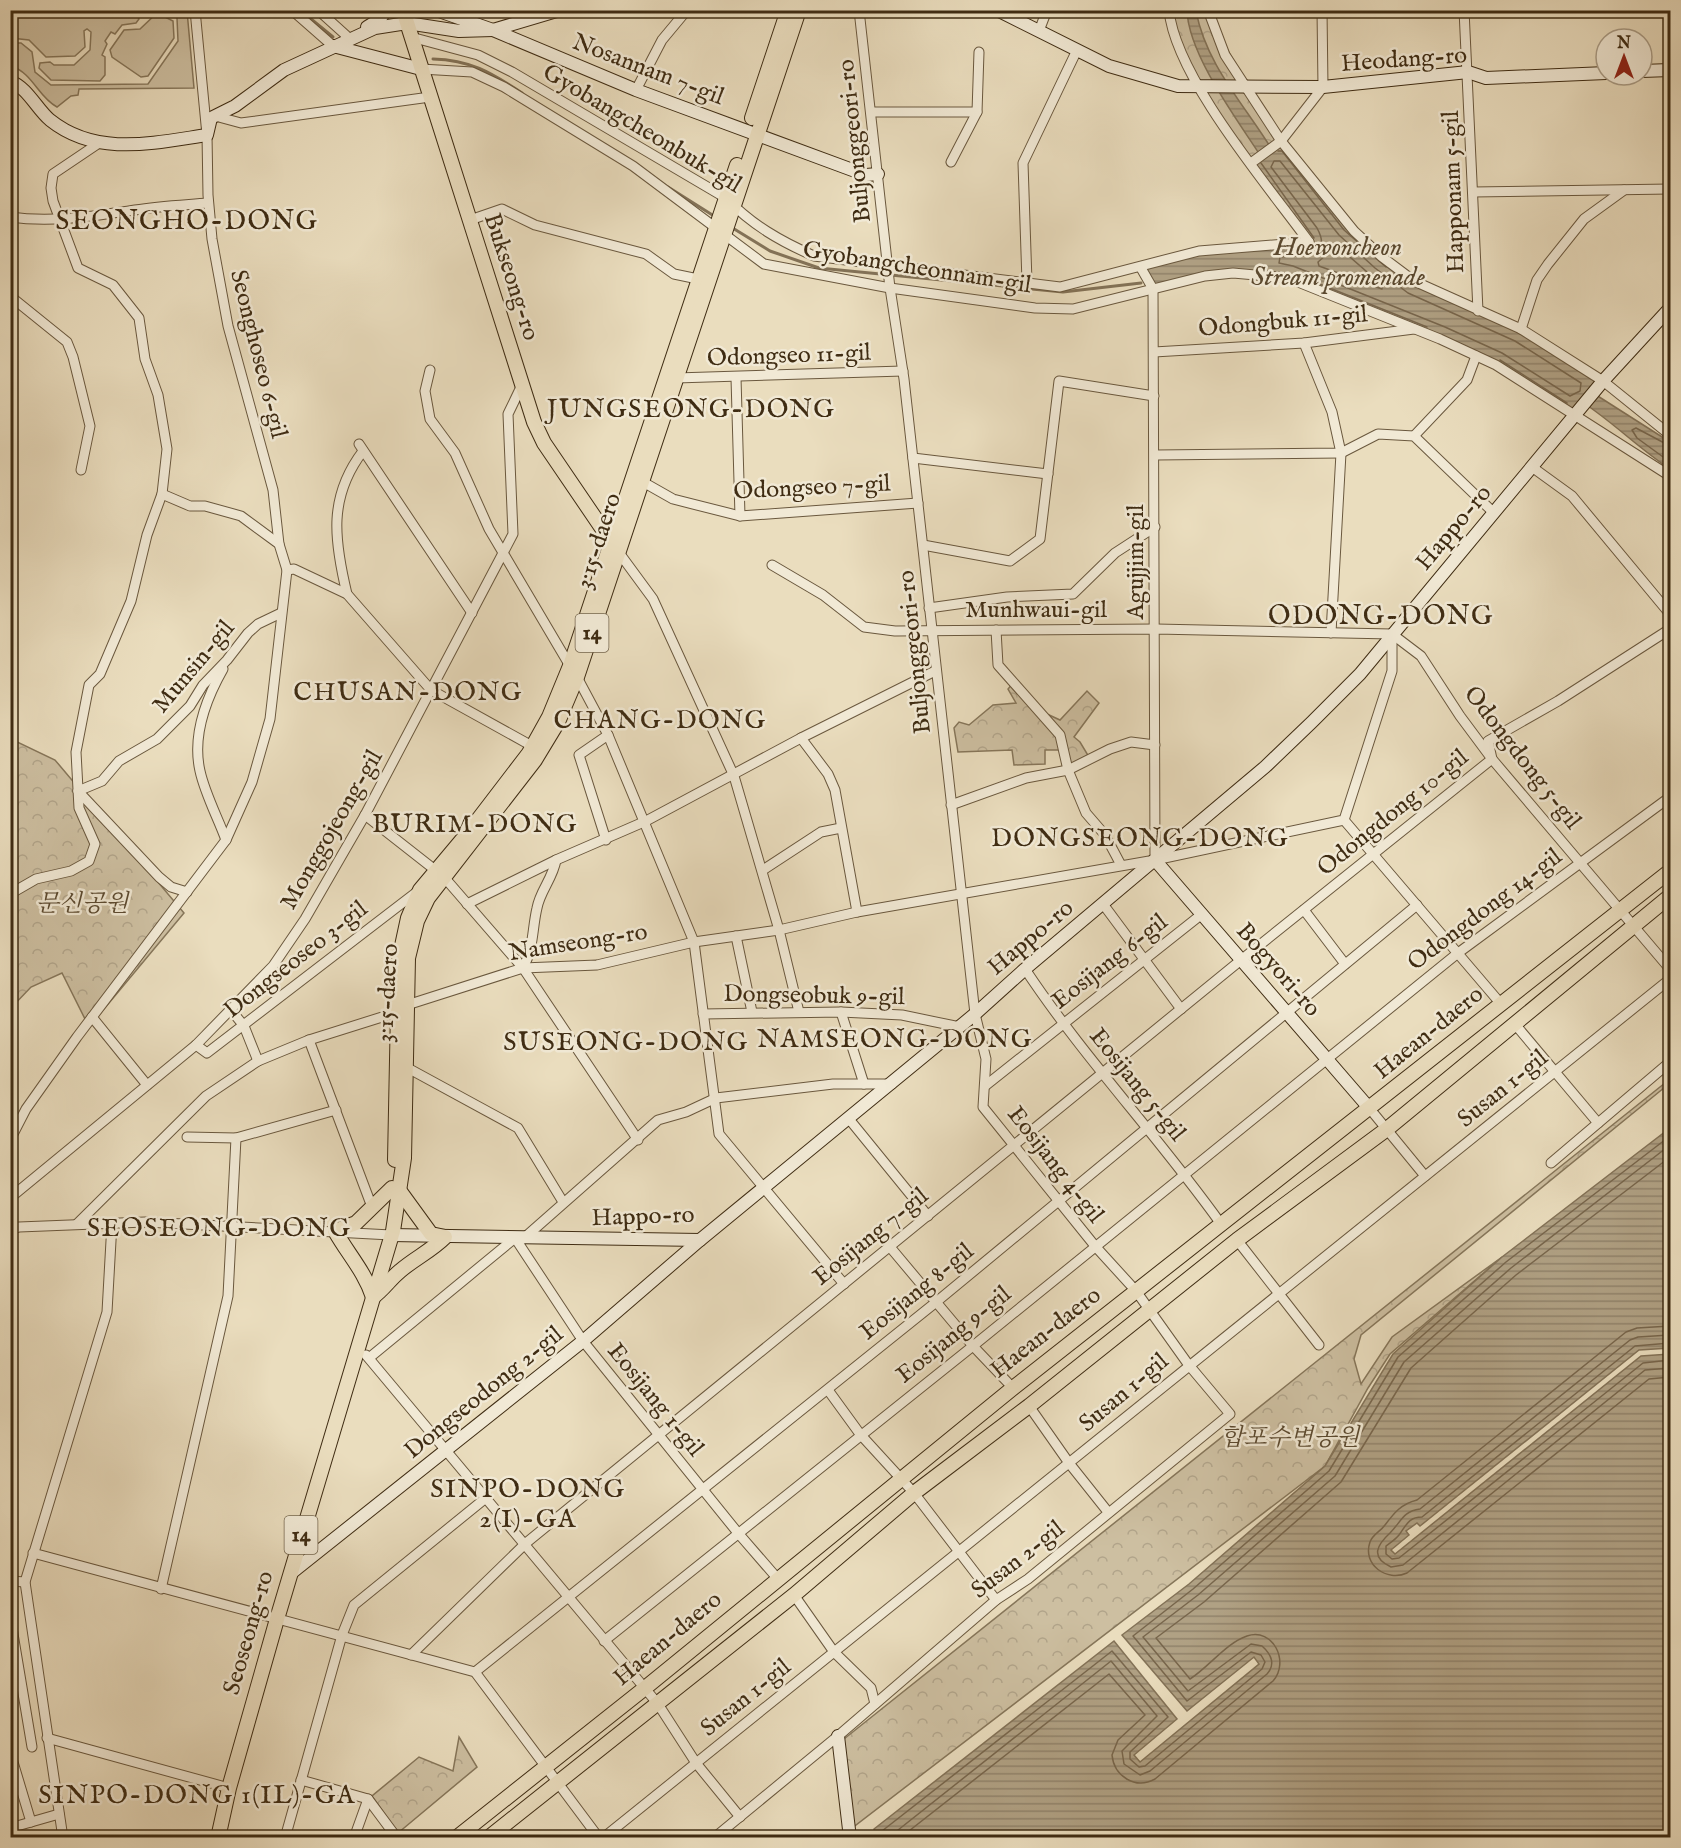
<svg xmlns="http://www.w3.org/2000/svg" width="1681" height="1848" font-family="'IM FELL English','Noto Serif KR',serif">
	<defs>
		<pattern id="park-crowns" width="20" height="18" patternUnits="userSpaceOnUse" patternTransform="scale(1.5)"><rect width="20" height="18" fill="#cdbfa1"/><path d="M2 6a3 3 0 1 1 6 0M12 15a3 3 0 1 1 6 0" fill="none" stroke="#b1a48a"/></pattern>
		<pattern id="water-rules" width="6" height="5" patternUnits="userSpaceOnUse" patternTransform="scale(1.5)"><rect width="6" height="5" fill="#b0a184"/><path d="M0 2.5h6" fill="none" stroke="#91836b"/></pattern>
	</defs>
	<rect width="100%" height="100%" fill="#eaddbe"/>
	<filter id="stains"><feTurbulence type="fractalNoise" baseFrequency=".00333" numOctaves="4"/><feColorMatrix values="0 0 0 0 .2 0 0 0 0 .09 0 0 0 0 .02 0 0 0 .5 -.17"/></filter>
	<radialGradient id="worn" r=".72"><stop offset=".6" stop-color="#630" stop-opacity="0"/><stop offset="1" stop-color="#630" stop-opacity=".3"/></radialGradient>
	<g fill="#cdbfa1" stroke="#86765a" stroke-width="1.5">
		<polygon points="80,10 93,14 136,14 139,19 136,23 122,25 115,34 111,32 105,41 107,44 102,55 105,57 105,75 100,81 51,80 39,68 40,63 50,62 54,65 74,65 90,50 91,32 87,29 84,31 85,47 75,56 46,57 29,40 11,38 10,11"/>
		<path d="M166 11H187L194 88 79 89 78 95 71 96 57 107C38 97 33 73 11 66V43H21L32 52 35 72 51 85 148 84 178 41 177 18Z"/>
		<polygon points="157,13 173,21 174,38 148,76 141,77 112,57 110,50 124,30 140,29"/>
	</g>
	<g fill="url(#park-crowns)" stroke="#86765a" stroke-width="1.5">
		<polygon points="1169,11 1208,11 1214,27 1281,141 1251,163 1197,85"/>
		<polygon points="1013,683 1047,714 1060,720 1087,691 1099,703 1074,737 1080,742 1089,757 1070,766 1063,750 1045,750 1045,764 1014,765 1012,750 958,752 954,728 959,722 969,725 993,705 1016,703 1008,689"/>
		<polygon points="10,732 15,741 55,760 184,913 89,1027 62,973 31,987 11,1008"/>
		<polygon points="1670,1079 1670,1083 1361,1335 1354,1359 1361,1384 1392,1337 1502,1257 1390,1354 1368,1388 1325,1466 852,1828 844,1739"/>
		<polygon points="459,1737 477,1767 398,1833 372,1796 419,1757 453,1771"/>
	</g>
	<g fill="url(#water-rules)" stroke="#837257" stroke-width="1.5">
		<path d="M1187 11H1196C1206 64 1243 103 1271 148L1281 141 1349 226 1414 281 1521 329 1603 381 1593 393 1670 442V469C1641 450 1617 426 1588 406L1574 415 1496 365 1288 278 1233 273 1153 289 1141 268 1161 259 1309 242 1251 163 1260 155C1236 118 1189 55 1187 11Z"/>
		<polygon points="1670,1128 1670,1348 1639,1350 1420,1526 1417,1523 1406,1531 1409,1535 1391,1550 1395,1554 1641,1356 1670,1354 1670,1837 875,1837 874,1829 1114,1641 1177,1719 1134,1755 1140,1762 1259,1664 1254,1657 1187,1711 1122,1635 1189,1584 1325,1466 1393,1354 1502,1257"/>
	</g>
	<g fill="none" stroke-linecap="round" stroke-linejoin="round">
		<g stroke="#78664c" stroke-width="1.5">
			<polyline points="1278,151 1282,151 1344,230 1386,267"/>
			<path d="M1274 161H1280L1339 235 1375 268 1408 293 1515 341 1581 383 1580 391 1570 396 1502 353 1445 327 1293 266 1279 263 1280 257C1299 256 1334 259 1317 228L1271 167Z"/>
			<polyline points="1261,163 1314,238"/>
			<polygon points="1331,244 1335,244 1382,285 1382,289 1319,266 1318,262 1326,255"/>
			<polyline points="1297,275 1427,327"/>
			<polyline points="1500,360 1567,403"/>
			<polyline points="1670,446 1636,428 1632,430 1637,438 1670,462"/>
			<path d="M1670 1326 1637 1328 1626 1332 1417 1500C1401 1504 1394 1513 1385 1525 1380 1532 1373 1534 1370 1542 1362 1565 1387 1582 1407 1573L1649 1379 1670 1377"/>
			<path d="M1670 1335 1638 1337 1630 1340 1420 1509C1403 1511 1401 1522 1390 1533 1378 1544 1369 1557 1391 1567L1403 1565 1645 1370 1670 1368"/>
			<path d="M1670 1343 1635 1346 1422 1517C1408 1517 1406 1526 1399 1535 1396 1539 1390 1543 1386 1546V1554L1392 1559 1399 1558 1643 1363 1670 1360"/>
			<polyline points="881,1838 882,1831 1112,1651 1168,1717 1130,1752 1130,1759 1139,1767 1145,1766 1262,1669 1265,1662 1261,1655 1251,1652 1187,1701 1133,1636 1193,1589 1329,1471 1398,1357 1506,1262 1670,1136"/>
			<path d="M888 1838 1111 1661 1157 1716 1122 1751 1124 1764 1140 1775 1150 1771 1267 1674C1276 1664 1271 1654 1262 1646L1251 1644 1188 1691 1143 1637 1198 1595 1335 1476 1404 1362 1511 1268 1670 1145"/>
			<path d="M900 1838 1109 1674 1145 1715 1118 1740 1112 1755C1114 1776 1135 1790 1155 1779L1273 1681C1290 1662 1273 1627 1247 1636 1226 1643 1209 1667 1190 1679L1156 1638 1204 1602 1341 1482 1411 1368 1516 1275 1670 1157"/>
		</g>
		<g stroke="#837257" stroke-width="3">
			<polyline points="300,10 333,37"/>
			<path d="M433 59C470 60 490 72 522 93"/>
			<polyline points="668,187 714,216"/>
			<polyline points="731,227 770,251 819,268 1063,292 1141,283"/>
		</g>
		<defs>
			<g id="street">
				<polyline points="195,10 207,135 208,195 212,239 228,326 273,490 279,544"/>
				<polyline points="292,10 333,46"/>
				<polyline points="318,10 349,38"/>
				<path d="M1169 10C1175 77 1269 187 1309 242"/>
				<polyline points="1208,10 1225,55 1281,141 1354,231 1382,257 1414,281 1521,329 1603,381 1670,435"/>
				<polyline points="1464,10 1478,311"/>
				<polyline points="1039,31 1047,10"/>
				<path d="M411 37 478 55 512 72 726 198C752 225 780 241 814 256L1060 287 1199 251 1309 242"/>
				<polyline points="421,69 472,72 504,87 633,166 764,264 890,288 1035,308 1073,309 1205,276 1233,273 1288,278 1440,339 1496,365 1670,476"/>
				<polyline points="636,90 662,40 687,10"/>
				<polyline points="871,112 977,112"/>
				<polyline points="215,116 241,123 430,97"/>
				<polyline points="951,162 977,112 979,52"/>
				<polyline points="1251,163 1281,141 1323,87 1322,10"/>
				<polyline points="1473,192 1670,189"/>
				<path d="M10 217C52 223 94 216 135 210 159 206 184 205 208 203"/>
				<polyline points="470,220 502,209 535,225 646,254 674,274 698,279"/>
				<polyline points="1141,268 1153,289 1155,860"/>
				<polyline points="1027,282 1023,163 1077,50"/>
				<polyline points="10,296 67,342 73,357 90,426 81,470"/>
				<polyline points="1521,329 1537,280 1548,264 1584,219 1624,190"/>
				<polyline points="1304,343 1332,412 1341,453 1331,633"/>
				<polyline points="1154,352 1304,343 1414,329"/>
				<polyline points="430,370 425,391 430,419 455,453 489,529 570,666"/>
				<polyline points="676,378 903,371"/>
				<polyline points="736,378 740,516"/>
				<polyline points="1414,436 1467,380 1476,356"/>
				<polyline points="359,444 472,613"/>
				<polyline points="1156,455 1341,453 1378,434 1414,436 1494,513"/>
				<polyline points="913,458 1048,474"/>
				<polyline points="1532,467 1572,496 1670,614"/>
				<polyline points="643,482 673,499 740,516 918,503"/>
				<polyline points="923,545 1010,561 1040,539 1059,381 1154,396"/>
				<polyline points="617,550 653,599 734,776 779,930 799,1012"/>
				<polyline points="772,565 823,595 864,627 895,631 1156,629 1392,634"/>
				<polyline points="287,570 294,569 347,594 431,690 532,746"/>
				<path d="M347 594C334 540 328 497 363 451"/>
				<polyline points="929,608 1007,597 1073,594 1115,553 1155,527"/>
				<polyline points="996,630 998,665 1060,735 1068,770 1086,813 1105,835 1121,865"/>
				<polyline points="1392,634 1421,656 1460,716 1492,759 1670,969"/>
				<path d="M223 669C206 699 192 736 200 771 205 794 218 818 226 840"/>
				<polyline points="577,677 608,735 694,942 719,1134 844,1284"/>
				<polyline points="801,738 828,774 835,790 857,912"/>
				<polyline points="78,791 102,781 119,761 157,739 190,706 203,685 227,660 248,633 258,624 281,613"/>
				<polyline points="78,791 159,877 171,887 187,892"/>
				<polyline points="951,805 1026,778 1068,770 1110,749 1131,742 1155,745"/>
				<polyline points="365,815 444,877 523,968 638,1140"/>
				<polyline points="1344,820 1501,1004"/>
				<polyline points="606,840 579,755 608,735"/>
				<polyline points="763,870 821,832 841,828"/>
				<polyline points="10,894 36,879 71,871 89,861 95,844 79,808 76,752 89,685 100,674 131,601 147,535 162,494 167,449 158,395 145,359 139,318 113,285 78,268 53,201 51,188 53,174 99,143"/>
				<polyline points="467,904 556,860 646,821 801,738 935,671"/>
				<polyline points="1103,904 1181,1009"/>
				<polyline points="1304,910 1345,964"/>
				<polyline points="736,936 752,1012"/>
				<path d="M523 968C534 948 532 929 537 908 540 891 553 878 556 860"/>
				<path d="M1025 969C1084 1058 1159 1137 1221 1224"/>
				<polyline points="231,1010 244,1026 258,1061"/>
				<polyline points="841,1012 864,1084"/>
				<polyline points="703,1014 841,1012 902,1015 960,1027"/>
				<polyline points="92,1017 147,1085"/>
				<polyline points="1514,1023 1598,1123"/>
				<polyline points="309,1040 372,1207"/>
				<polyline points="196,1045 207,1053 418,891"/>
				<polyline points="404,1066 518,1128 563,1202"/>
				<polyline points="985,1086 1202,914"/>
				<polyline points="1370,1109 1425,1176"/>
				<polyline points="849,1119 928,1216"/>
				<polyline points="187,1137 236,1138 336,1110"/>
				<polyline points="10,1140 26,1109 77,1037 226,840 252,782 270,719 287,570 279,544 241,516 205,506 190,506 162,494"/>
				<polyline points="1551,1163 1670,1062"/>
				<polyline points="10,1198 196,1045 273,966 305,919 365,815 513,534 508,414 521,387"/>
				<polyline points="77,1224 206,1096 258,1061 309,1040 398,1012 407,1005 523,968 597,965 694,942 779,930 857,912 1155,860 1344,820 1392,671 1392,634"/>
				<polyline points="10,1230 19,1227 145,1222 391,1235"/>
				<polyline points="523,1239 658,1120 686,1112 716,1098 833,1084 892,1084"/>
				<polyline points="1237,1240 1319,1345"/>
				<polyline points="890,1247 973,1346 1013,1388"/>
				<polyline points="366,1355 658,1704 696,1763 740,1817"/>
				<polyline points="369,1358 515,1238 583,1341 738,1533 777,1578"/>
				<polyline points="828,1390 860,1434 914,1493 996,1600"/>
				<polyline points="1029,1406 1069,1463 1108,1512"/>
				<polyline points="33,1553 475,1672 599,1838"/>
				<polyline points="10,1581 25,1582"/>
				<polyline points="161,1589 228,1296 236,1138"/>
				<polyline points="794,1595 834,1652 871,1688 875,1704"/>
				<polyline points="10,1616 32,1747"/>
				<polyline points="604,1641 973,1346 1458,953 1670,797"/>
				<polyline points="411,1655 526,1543 1241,960 1492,759 1488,741 1558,701 1670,629"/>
				<polyline points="475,1672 935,1303 1417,905"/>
				<polyline points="47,1738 229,1788"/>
				<polyline points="10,1752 31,1822"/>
				<polyline points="301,1780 368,1799 397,1838"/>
				<polyline points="10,1828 59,1814"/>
				<polyline points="63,1838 25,1582 107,1312 112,1223"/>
				<polyline points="285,1838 342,1635 354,1605 487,1497"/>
				<polyline points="354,1838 368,1799"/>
				<polyline points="603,1838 1670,979"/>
				<polyline points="714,1838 838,1736 996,1600 1028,1579 1230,1414 1188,1364 1136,1291 1095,1246 983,1107 986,1059 975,1014 904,379 890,288 859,10"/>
			</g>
			<g id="secondary">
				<polyline points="436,10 493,30 636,90 866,175 878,174"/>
				<polyline points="997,10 1109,66 1178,86 1323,87 1468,72 1486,78 1606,73"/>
				<polyline points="367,27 380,19 386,10"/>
				<polyline points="333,46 421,69"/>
				<polyline points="1642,71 1670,70"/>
				<path d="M10 81C28 88 36 108 50 120 96 157 153 143 207 135L211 118 235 106 284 70 375 28 407 23 459 31 493 30 560 10"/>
				<polyline points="1155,860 1370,1109"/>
				<polyline points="391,1235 700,1240 975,1014 1025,969 1265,767 1312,722 1360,674 1603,381 1670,308"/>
				<polyline points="290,1574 583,1341 700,1240"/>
				<polyline points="838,1736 850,1838"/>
			</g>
			<g id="primary">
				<polyline points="403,10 534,422 544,443 610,540"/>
				<polyline points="752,118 788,10"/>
				<polyline points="395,1160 399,960 408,918 420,890 467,834 529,753 549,717 570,666 737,165"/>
				<path d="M392 1188 356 1223 335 1231C348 1254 365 1272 373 1297 384 1289 390 1279 400 1271 415 1258 431 1251 445 1237L431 1234 399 1190"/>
				<polyline points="218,1838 229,1788 277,1619 393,1231 404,1158 408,958 417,921 428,898 535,760 558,722 577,677 799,10"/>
				<polyline points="456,1838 645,1688 1013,1388 1670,871"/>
				<polyline points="488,1838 794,1595 914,1493 1029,1406 1237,1240 1387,1129 1670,896"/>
			</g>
		</defs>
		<use href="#street" stroke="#6a583e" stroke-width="11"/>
		<use href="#secondary" stroke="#3f2c13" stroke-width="14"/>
		<use href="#primary" stroke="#3f2c13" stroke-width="16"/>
		<use href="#street" stroke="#f1e9d5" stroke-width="9"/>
		<use href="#secondary" stroke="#f1e9d5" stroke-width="12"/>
		<use href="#primary" stroke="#eaddbe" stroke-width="14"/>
	</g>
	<g text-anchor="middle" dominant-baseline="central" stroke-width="5" stroke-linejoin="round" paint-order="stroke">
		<g fill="#f1e9d5" stroke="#74654d" stroke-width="1.5">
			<rect x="575.5" y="614" width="33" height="38" rx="4.5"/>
			<rect x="284.5" y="1516" width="33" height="38" rx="4.5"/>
		</g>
		<g font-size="22" font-weight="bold" fill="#3f2c13">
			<text x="592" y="633">14</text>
			<text x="301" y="1535">14</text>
		</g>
		<g font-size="24" fill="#3f2c13" stroke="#f1e9d5">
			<text transform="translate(1404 60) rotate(-4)">Heodang-ro</text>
			<text transform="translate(648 70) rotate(21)">Nosannam 7-gil</text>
			<text transform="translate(642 129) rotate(31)">Gyobangcheonbuk-gil</text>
			<text transform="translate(855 141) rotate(-96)">Buljonggeori-ro</text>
			<text transform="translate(1454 192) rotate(-92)">Happonam 5-gil</text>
			<text transform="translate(917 268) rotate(9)">Gyobangcheonnam-gil</text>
			<text transform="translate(511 277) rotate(72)">Bukseong-ro</text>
			<text transform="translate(1283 322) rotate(-5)">Odongbuk 11-gil</text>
			<text transform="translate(258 354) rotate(76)">Seonghoseo 6-gil</text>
			<text transform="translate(789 356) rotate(-2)">Odongseo 11-gil</text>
			<text transform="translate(812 488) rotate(-3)">Odongseo 7-gil</text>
			<text transform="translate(1454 528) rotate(-50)">Happo-ro</text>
			<text transform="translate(599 541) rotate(-72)">3·15-daero</text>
			<text transform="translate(1136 562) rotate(-90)">Agujjim-gil</text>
			<text x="1036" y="610">Munhwaui-gil</text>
			<text transform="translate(915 652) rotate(-96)">Buljonggeori-ro</text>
			<text transform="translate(194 667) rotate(-50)">Munsin-gil</text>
			<text transform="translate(1522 758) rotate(52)">Odongdong 5-gil</text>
			<text transform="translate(1393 813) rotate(-39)">Odongdong 10-gil</text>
			<text transform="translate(332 830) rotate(-60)">Monggojeong-gil</text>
			<text transform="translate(1485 910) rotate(-37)">Odongdong 14-gil</text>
			<text transform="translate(1031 938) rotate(-40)">Happo-ro</text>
			<text transform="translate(578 943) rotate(-9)">Namseong-ro</text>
			<text transform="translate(296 960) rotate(-38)">Dongseoseo 3-gil</text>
			<text transform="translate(1110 962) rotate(-38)">Eosijang 6-gil</text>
			<text transform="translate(1278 970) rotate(49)">Bogyori-ro</text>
			<text transform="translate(388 993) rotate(-87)">3·15-daero</text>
			<text transform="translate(814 996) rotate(1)">Dongseobuk 9-gil</text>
			<text transform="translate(1429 1033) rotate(-39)">Haean-daero</text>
			<text transform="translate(1137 1085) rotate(51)">Eosijang 5-gil</text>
			<text transform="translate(1503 1089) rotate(-39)">Susan 1-gil</text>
			<text transform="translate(1055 1165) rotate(52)">Eosijang 4-gil</text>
			<text transform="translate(643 1217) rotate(-2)">Happo-ro</text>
			<text transform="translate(871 1237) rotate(-39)">Eosijang 7-gil</text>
			<text transform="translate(917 1292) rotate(-39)">Eosijang 8-gil</text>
			<text transform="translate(1046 1333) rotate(-38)">Haean-daero</text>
			<text transform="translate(954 1335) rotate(-39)">Eosijang 9-gil</text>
			<text transform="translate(484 1393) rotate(-39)">Dongseodong 2-gil</text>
			<text transform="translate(1124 1393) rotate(-40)">Susan 1-gil</text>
			<text transform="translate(655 1400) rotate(51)">Eosijang 1-gil</text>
			<text transform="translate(1018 1560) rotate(-38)">Susan 2-gil</text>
			<text transform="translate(249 1633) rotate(-74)">Seoseong-ro</text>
			<text transform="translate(668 1639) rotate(-40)">Haean-daero</text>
			<text transform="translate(746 1698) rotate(-39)">Susan 1-gil</text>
		</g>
		<g font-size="24" font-style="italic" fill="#5b492f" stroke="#f1e9d5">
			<text x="82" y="904">문신공원</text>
			<text x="1290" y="1438">합포수변공원</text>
		</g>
		<g font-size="26" font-style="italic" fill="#5b492f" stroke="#f1e9d5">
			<text x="1338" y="247">Hoewoncheon<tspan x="1338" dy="30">Stream promenade</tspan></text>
		</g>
		<g font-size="26" letter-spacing="1.5" fill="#3f2c13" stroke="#f1e9d5">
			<text x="691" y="409">JUNGSEONG-DONG</text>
			<text x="408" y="692">CHUSAN-DONG</text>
			<text x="660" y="720">CHANG-DONG</text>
			<text x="475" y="824">BURIM-DONG</text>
			<text x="1140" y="838">DONGSEONG-DONG</text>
			<text x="895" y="1039">NAMSEONG-DONG</text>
			<text x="626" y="1042">SUSEONG-DONG</text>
			<text x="219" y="1228">SEOSEONG-DONG</text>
			<text x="528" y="1489">SINPO-DONG<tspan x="528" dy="30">2(I)-GA</tspan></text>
			<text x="197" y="1795">SINPO-DONG 1(IL)-GA</text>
		</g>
		<g font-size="27" letter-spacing="1.5" fill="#3f2c13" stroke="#f1e9d5">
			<text x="187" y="222">SEONGHO-DONG</text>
			<text x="1381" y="617">ODONG-DONG</text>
		</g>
	</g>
	<rect width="1681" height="1848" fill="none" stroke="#eaddbe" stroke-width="36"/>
	<rect x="12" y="12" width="1657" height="1824" fill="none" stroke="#3f2c13" stroke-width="3"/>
	<rect x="18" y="18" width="1645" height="1812" fill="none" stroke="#3f2c13" stroke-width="1.5"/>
	<g transform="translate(1624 57)"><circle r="28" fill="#f1e9d5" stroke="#aa9d87" stroke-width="1.5"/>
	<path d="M0-4.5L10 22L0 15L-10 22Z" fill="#8f2418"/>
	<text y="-9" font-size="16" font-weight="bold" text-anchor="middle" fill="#3f2c13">N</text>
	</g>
	<rect width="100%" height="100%" filter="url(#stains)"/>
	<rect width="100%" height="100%" fill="url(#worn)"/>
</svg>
